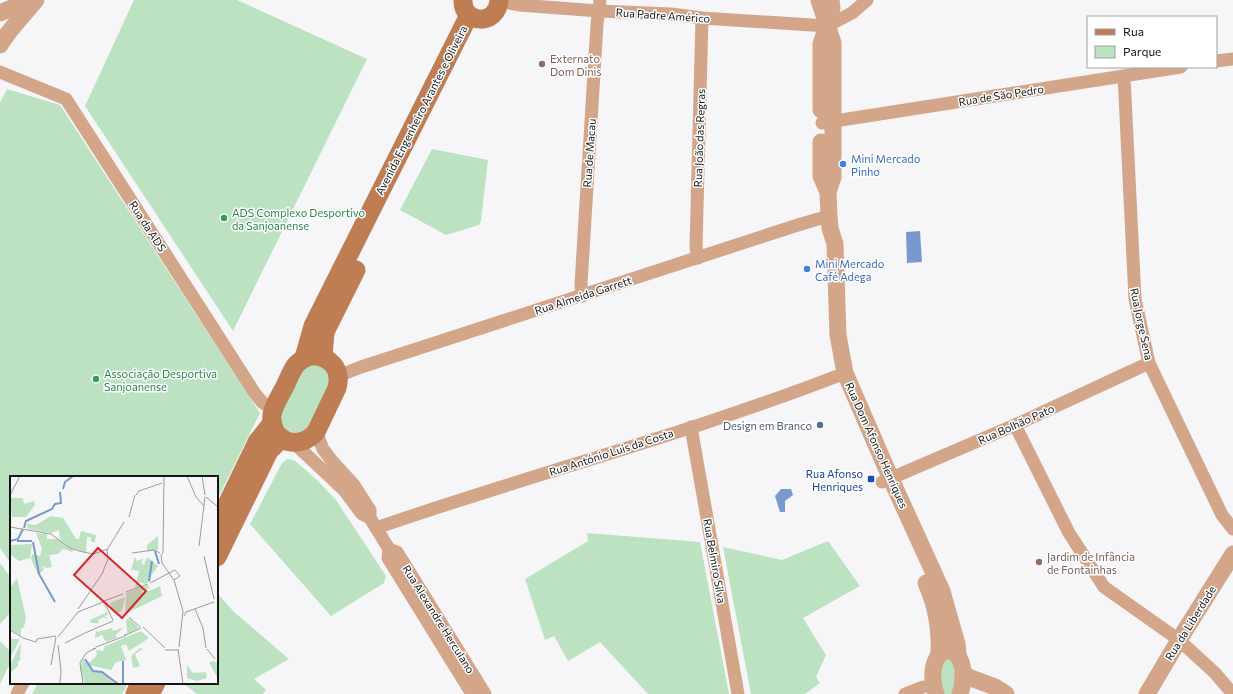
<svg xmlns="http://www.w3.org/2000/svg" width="1233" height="694" font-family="Commissioner,sans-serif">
	<rect width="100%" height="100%" fill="#f6f6f9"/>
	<g fill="#bce2c1">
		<polygon points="134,0 237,0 367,59 233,331 85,106"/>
		<polygon points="7,89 60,105 260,413 217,500 217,477 11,477 11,564 0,548 0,103"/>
		<polygon points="432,149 488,160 481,221 479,225 446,235 400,210"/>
		<path d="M311 365C324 367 327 368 330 381L309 428 295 434 284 429 281 422V414L301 371Z"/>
		<polygon points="287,459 294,460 318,481 336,500 386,576 384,583 331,616 250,524 282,463"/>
		<polygon points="587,533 700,542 729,694 648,694 600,642 568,661 554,636 545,640 525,579 588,541"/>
		<polygon points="828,541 860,586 803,618 826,655 816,677 820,683 805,694 751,694 723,547 782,560"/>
		<polygon points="0,563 11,578 11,612 0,624"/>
		<polygon points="217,593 234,612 289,659 254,679 266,690 263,694 197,694 183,683 217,683"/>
		<polygon points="0,641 11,652 11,661 0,684"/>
		<polygon points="940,658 956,658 955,694 939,694"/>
		<polygon points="38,683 128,683 122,694 32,694"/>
	</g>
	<g fill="#7899ce">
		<polygon points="920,231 922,262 907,263 906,232"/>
		<polygon points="781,489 791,489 793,495 785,501 785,512 780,512 775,496"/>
	</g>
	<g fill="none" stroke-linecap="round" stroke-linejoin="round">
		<g stroke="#d3a68a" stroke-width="13">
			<polyline points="499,1 519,5 599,11 671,14 702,18 827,26 852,13 867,0"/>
			<polyline points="1216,61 1233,59"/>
			<polyline points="0,72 66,99 254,392 262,402 273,410"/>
			<polyline points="1124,76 1135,299 1149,363 1222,515 1233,529"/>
			<polyline points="822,123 1181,67"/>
			<polyline points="698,258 696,247 702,18"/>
			<polyline points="582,296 581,284 597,24 600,0"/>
			<polyline points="338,376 361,367 801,224 829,216"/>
			<polyline points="1015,425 1069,533 1104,587 1179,640 1215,673 1233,694"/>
			<polyline points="691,427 738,694"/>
			<polyline points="316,432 323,449 332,461 354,485 370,510 370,518"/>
			<polyline points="294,443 344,490 362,514 370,518 389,549 388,558 472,694"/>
			<polyline points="882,482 1015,425 1149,363"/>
			<path d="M376 528C532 474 692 433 845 373"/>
			<polyline points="389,549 397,552 485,694"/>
			<polyline points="17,694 23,683"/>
			<polyline points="905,694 923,687"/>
		</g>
		<g stroke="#d3a68a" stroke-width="17">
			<polyline points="819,0 833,43 833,177 828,192 829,216 830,228 835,244 838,335 845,373 891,479 942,591 957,644 958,655"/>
			<polyline points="0,13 14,7 20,0"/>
			<path d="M0 45C10 28 24 15 36 0"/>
			<polyline points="821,110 821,44 827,26 832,8 831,0"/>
			<polyline points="821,142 821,176 828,192"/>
			<path d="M926 583C936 605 940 631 939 654"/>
			<polyline points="963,675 995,687 1006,694"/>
			<path d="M936 694C931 680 930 653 949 650 966 656 965 680 960 694"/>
			<polyline points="1147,694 1179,640 1233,554"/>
		</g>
		<g stroke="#bf7d53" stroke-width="19">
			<path d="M463 0C462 25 498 26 499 0"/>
			<path d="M310 356C330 355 342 369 337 388L316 432C301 449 274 445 272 420 271 417 272 414 273 411 275 403 281 394 285 386 288 380 291 372 295 366 299 361 304 358 310 356Z"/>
			<polyline points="323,357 325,332 356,270"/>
			<polyline points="304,358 313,326 469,15"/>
			<polyline points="217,525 257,442 272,423"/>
			<polyline points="217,557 269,451 282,438"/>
			<polyline points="135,694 140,683"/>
			<polyline points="150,694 156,683"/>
		</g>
	</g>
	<g fill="#8d6e63" stroke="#fff" stroke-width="1.5">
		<circle cx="542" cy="64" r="4"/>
		<circle cx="1039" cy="562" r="4"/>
	</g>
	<g fill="#3f7fe0" stroke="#fff" stroke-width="1.5">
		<circle cx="843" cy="164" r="4"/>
		<circle cx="807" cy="269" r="4"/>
	</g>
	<g fill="#2e9e5b" stroke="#fff" stroke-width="1.5">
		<circle cx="224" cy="218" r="4"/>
		<circle cx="96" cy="379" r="4"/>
	</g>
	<circle fill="#5c6f8a" stroke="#fff" stroke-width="1.5" cx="820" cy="425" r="4"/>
	<rect fill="#1a4fb4" stroke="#fff" stroke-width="1.5" x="867" y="475" width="8" height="8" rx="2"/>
	<g text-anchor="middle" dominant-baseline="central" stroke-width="3" stroke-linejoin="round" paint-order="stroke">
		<g font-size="11" fill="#151516" stroke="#fff">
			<text transform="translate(663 15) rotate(4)">Rua Padre Américo</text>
			<text transform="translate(1001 95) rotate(-9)">Rua de São Pedro</text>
			<text transform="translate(421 110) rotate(-63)">Avenida Engenheiro Arantes e Oliveira</text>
			<text transform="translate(699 138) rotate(-88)">Rua João das Regras</text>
			<text transform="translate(589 153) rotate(-86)">Rua de Macau</text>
			<text transform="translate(148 226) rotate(57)">Rua da ADS</text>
			<text transform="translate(583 295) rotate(-18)">Rua Almeida Garrett</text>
			<text transform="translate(1142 324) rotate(78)">Rua Jorge Sena</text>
			<text transform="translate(1016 424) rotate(-24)">Rua Bolhão Pato</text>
			<text transform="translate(877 445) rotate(66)">Rua Dom Afonso Henriques</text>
			<text transform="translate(611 452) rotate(-18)">Rua António Luis da Costa</text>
			<text transform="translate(715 561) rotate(80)">Rua Belmiro Silva</text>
			<text transform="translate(439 619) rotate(58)">Rua Alexandre Herculano</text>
			<text transform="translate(1190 623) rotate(-58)">Rua da Liberdade</text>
		</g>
		<g font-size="11" fill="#785e54" stroke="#fff" text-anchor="start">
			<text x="550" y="58">Externato<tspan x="550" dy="13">Dom Dinis</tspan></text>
			<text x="1047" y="556">Jardim de Infância<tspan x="1047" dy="13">de Fontainhas</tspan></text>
		</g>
		<g font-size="11" fill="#366cbe" stroke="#fff" text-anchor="start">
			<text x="851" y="158">Mini Mercado<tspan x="851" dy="13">Pinho</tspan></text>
			<text x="815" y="263">Mini Mercado<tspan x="815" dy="13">Café Adega</tspan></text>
		</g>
		<g font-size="11" fill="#27864d" stroke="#fff" text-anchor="start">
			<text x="232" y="212">ADS Complexo Desportivo<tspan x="232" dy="13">da Sanjoanense</tspan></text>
			<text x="104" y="373">Associação Desportiva<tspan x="104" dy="13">Sanjoanense</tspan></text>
		</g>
		<g font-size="11" fill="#4e5e75" stroke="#fff" text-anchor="end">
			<text x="812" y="425">Design em Branco</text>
		</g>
		<g font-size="11" fill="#164399" stroke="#fff" text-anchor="end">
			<text x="863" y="473">Rua Afonso<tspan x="863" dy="13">Henriques</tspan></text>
		</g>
	</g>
	<g transform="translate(10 476)">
		<rect width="208" height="208" fill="#f6f6f9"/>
		<path d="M0 22H13L14 28 24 25 25 29 16 41H2ZM41 40 53 42 66 63H69L71 55 86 59 85 66H81V61H77L76 76 61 72 50 63 49 54 41 57 18 53 17 48 26 49ZM26 57 37 58V63H49L64 74 62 76 53 73 48 78 39 79 42 91 37 92 33 90 34 94 28 99 21 83 22 78 30 80 32 73ZM148 60V74L137 75V69ZM22 68 20 82 9 85 0 78V69ZM125 81 127 85 134 82 131 86 134 89 137 81 148 90 140 101 141 105 135 108 129 106V110L125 112 129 95 121 94ZM7 102 16 142 14 151 11 153V160L0 153V112ZM138 109 140 112 132 115V118L150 110 152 120 115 138 116 117ZM115 121 112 135 105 138 100 127ZM97 136 99 138 95 140 98 145 94 141 88 144 89 147H81L80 144ZM119 142 129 152 117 158 116 144ZM114 151 106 159 107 162 96 166 92 159 85 162 86 154 88 156 102 152 103 155ZM131 155 139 162 119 175 116 168 111 170 116 184 106 186 101 194 79 189 83 195H92L105 208H75L70 193 73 182 75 186H80L87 179 86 174 93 175 95 170ZM0 163H10L0 182ZM11 167 10 183 14 180 8 186V190L0 197V189ZM130 172 133 173 125 178 130 190 123 192 121 180ZM204 185 208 188 207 201 199 186ZM177 189 183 197 196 196 197 202 187 205 177 202Z" fill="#bce2c1"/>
		<path fill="none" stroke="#7899ce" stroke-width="2" d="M53 13 55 6 63 0M14 52 16 45 42 33 45 28 51 27 50 16M0 65 8 63 13 53M7 65H22M23 66 29 98 45 126M145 75 149 88M139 105 142 85M75 183 83 195 92 196 108 208M113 185V208"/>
		<path fill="none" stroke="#9c9c9e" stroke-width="1" d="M177 0 186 21 194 30M192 0 195 19M0 19 10 0M126 19 129 15 152 7M196 21 208 31M119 41 125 19M0 51 41 58 60 72 69 75 83 78 98 73M189 70 195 21M122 77 144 74 150 77M151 79 152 87 164 104 173 135 169 171M151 79 153 77 154 0M194 80 204 123M98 82 97 74 114 46M140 107 165 94 170 100 164 104M116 116 138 108M94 125 113 118M94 126 103 144M68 133 92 98 98 83M185 133 193 152 196 172M68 136 93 126M174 140 176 136 204 126M119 141 130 151M133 151 155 172M0 154 13 162 26 166 27 163 46 160M75 157 103 145M116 159 131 152M48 161 68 136M55 167 75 157M48 169 51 195 50 207M86 171 115 160 116 158 114 159M168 173 173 208M197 173 205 183M155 174H168M41 189 46 161M73 208 70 187 76 177 86 172 83 173"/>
		<path fill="#d62828" fill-opacity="0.15" stroke="#d62828" stroke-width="2" d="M88 72 136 115 112 142 64 99Z"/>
		<rect width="208" height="208" fill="none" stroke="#151516" stroke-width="2"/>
	</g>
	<rect x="1087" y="16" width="130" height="52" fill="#ffffff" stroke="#a1a1a2"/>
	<rect x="1095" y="29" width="20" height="6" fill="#bf7d53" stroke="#a1a1a2"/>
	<text x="1123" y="36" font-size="12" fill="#151516">Rua</text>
	<rect x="1095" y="46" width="20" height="12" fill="#bce2c1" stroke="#a1a1a2"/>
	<text x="1123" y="56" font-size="12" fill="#151516">Parque</text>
</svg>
